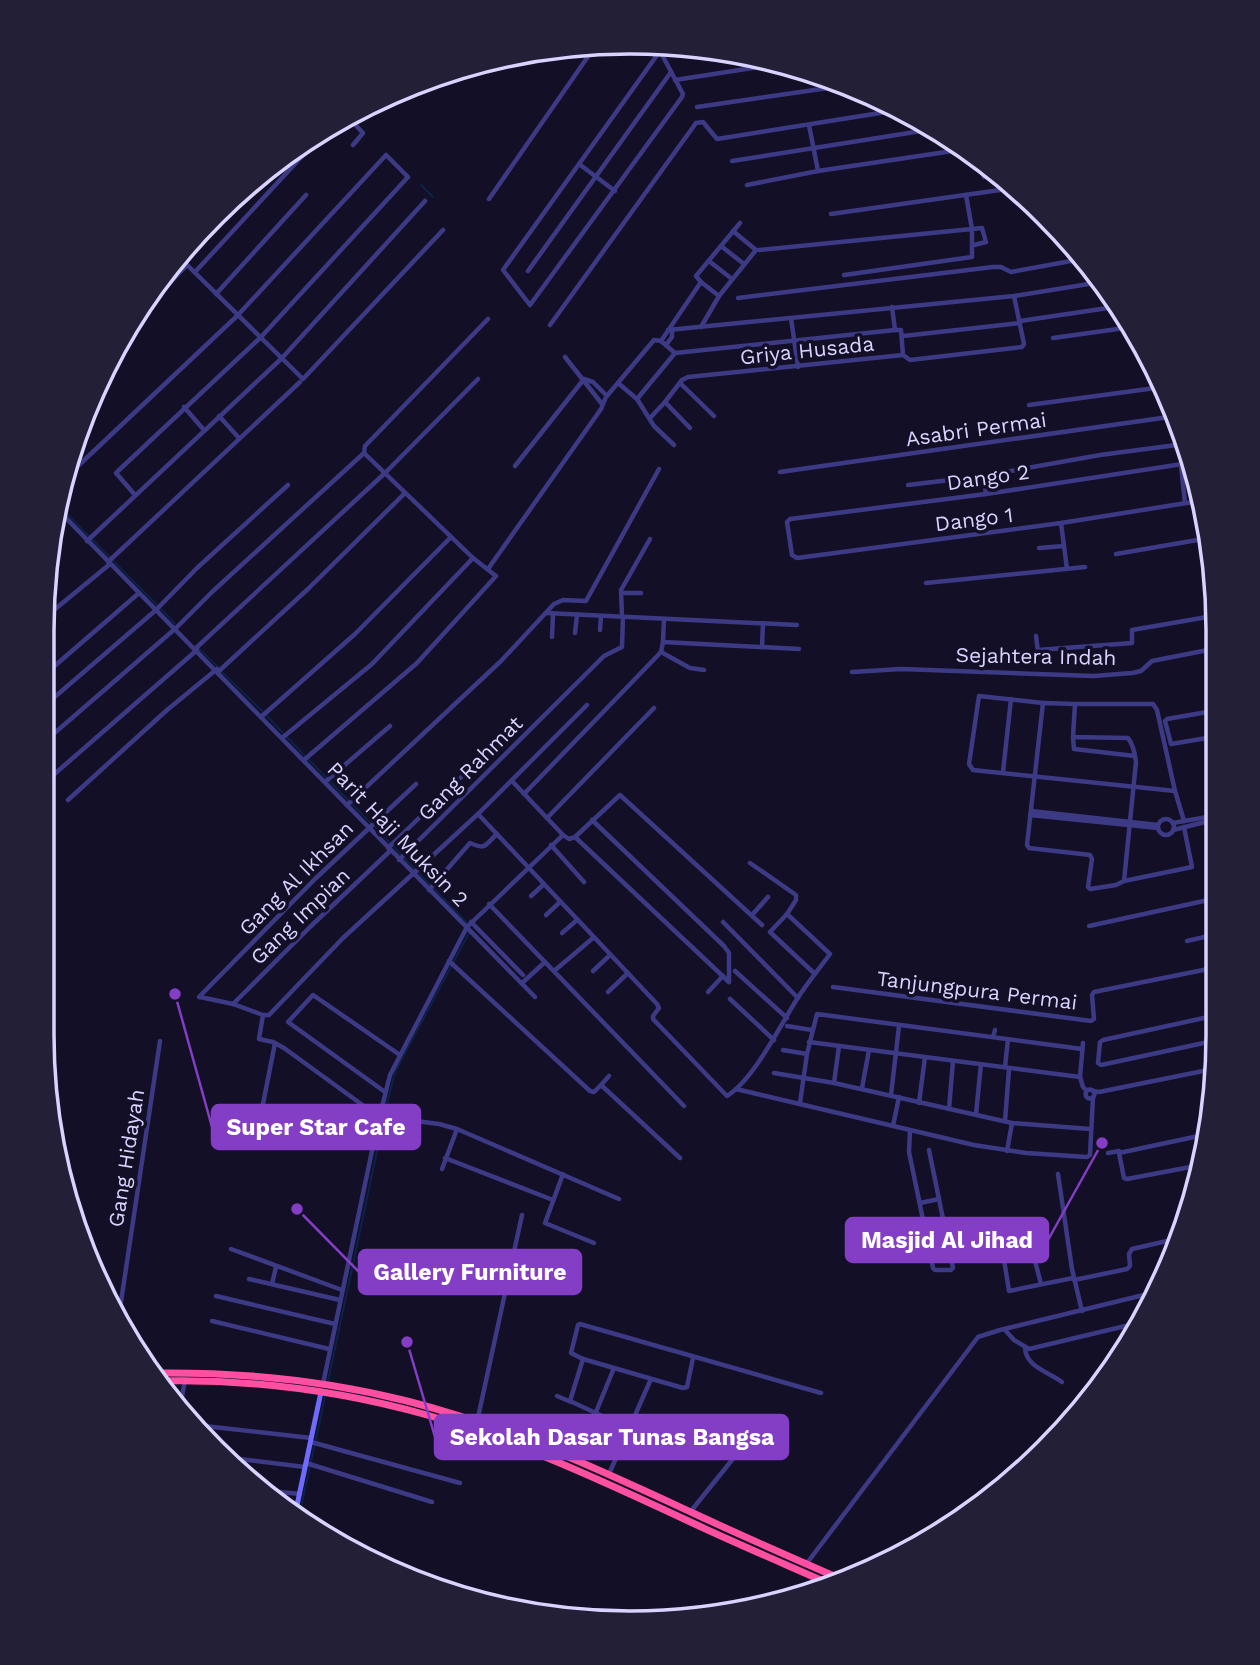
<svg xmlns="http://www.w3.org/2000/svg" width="1260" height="1665" font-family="'Work Sans',sans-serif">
	<rect width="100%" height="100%" fill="#130f26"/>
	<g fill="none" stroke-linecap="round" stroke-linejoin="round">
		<g stroke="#0c2248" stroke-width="2">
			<polyline points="421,185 433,197"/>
			<polyline points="58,505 157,605"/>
			<polyline points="161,609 175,624"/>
			<polyline points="199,649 218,667"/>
			<polyline points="222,672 263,712"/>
			<polyline points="266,715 283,733"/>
			<polyline points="287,737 305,756"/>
			<polyline points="309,760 348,800"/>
			<polyline points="352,804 371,823"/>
			<polyline points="374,826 430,885"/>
			<polyline points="434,889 469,925"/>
			<polyline points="387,1104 395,1072 469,933"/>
			<polyline points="328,1381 386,1109"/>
			<polyline points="300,1512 325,1397"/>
		</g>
		<g stroke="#3d3a85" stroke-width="4.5">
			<polyline points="656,45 660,51 503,270 530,305 682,97 683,94 660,51 683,47"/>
			<polyline points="675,80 779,64"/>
			<polyline points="697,107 849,85"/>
			<polyline points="348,117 363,133 353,145"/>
			<polyline points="809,125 818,171"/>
			<polyline points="979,160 984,177 998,175"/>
			<polyline points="732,161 934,129"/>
			<polyline points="579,164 615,191"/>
			<polyline points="747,185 818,171 966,149"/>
			<polyline points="489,199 596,45"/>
			<polyline points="831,214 1014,188"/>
			<polyline points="721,246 744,264"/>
			<polyline points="759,250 972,229 966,195"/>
			<polyline points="179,257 303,379 443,230"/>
			<polyline points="709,261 732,279"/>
			<polyline points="528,271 671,72"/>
			<polyline points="195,272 329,127"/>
			<polyline points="844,275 972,257 972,229 982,228 986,242 974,245"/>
			<polyline points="701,282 719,296"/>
			<polyline points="216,294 306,195"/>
			<polyline points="738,298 993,267 1001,267 1011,272 1082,259"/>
			<polyline points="791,318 798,367"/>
			<polyline points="133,321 187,265"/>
			<polyline points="1020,321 1108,308"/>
			<polyline points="550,325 696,123 703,122 717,139 899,110"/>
			<polyline points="701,327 719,296 756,250 733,231"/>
			<polyline points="668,330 1014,296 1101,282"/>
			<polyline points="903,336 1020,323"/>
			<polyline points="1053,338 1132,327"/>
			<polyline points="661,341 675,353 895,330"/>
			<polyline points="666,345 672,337 672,330"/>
			<polyline points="903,355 910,360 1022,347 1024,344 1014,296"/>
			<polyline points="565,357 602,404"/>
			<polyline points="618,383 637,399 675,353"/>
			<polyline points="680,383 714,416"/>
			<polyline points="637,399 654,426 674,445"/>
			<polyline points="665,402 682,380 688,377 903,355 901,330 895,330 892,307"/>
			<polyline points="1029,405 1163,387"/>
			<polyline points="184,407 204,430"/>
			<polyline points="219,416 239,438"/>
			<polyline points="650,418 665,402 690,428"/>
			<polyline points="1189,463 986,494 790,519 787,522 792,555 797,558 1061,523 1199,501"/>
			<polyline points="1181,465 1185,503"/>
			<polyline points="515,466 584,379 593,382 607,396"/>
			<polyline points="780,472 1176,416"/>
			<polyline points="61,482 238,315 386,155 408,177 261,337 118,471 116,473 135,495"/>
			<polyline points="908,485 983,476"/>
			<polyline points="986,494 983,476 1100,455 1184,444"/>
			<polyline points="57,509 535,997"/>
			<polyline points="1061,523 1067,569"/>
			<polyline points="54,527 65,516"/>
			<polyline points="87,541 282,358 425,201"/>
			<polyline points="1039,548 1064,546"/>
			<polyline points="1116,554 1209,538"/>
			<polyline points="108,562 300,382"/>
			<polyline points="488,569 601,409 606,397 654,340 661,341 701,282 696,276 740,223"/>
			<polyline points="926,583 1085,567"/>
			<polyline points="621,593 641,593"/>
			<polyline points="546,613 797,625"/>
			<polyline points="622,617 621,590 650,539"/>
			<polyline points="43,619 110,564"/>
			<polyline points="664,619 663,642 799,649"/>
			<polyline points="600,630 601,616"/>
			<polyline points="575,633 577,615"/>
			<polyline points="1036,636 1039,660"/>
			<polyline points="552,637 553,614"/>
			<polyline points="762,647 763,623"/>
			<polyline points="196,648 385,473 478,379"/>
			<polyline points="1038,650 1132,643 1132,630 1213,616"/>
			<polyline points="661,652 690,668 704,670"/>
			<polyline points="219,671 309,588 405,493"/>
			<polyline points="852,672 901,669 1094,676 1132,673 1141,671 1152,661 1213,649"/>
			<polyline points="43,676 139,593"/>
			<polyline points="1043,703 979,696 969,764 973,770 1175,791 1157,710 1153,704 1075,704"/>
			<polyline points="43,707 156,610 197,568 288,485"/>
			<polyline points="261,717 355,634 451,537"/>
			<path d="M1073 737 1128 738C1133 744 1135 754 1136 762L1124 881 1116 885 1090 889 1088 887 1092 859 1090 855 1029 848 1027 845 1043 703 1075 704 1073 737 1074 749 1135 756"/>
			<polyline points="1213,737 1171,744 1165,721 1167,719 1213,711"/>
			<polyline points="282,738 372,664 473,558"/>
			<polyline points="43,743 176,628 212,592 364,453 365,446 488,319"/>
			<polyline points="304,760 417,663 496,576 473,558 364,453"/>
			<polyline points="1003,772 1011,699"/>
			<polyline points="325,782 390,726"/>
			<polyline points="43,784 197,650"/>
			<polyline points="1175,791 1184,821"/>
			<polyline points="524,794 636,678 661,652 663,642"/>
			<polyline points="68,800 167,710 217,669"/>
			<polyline points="347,805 501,661 554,604 563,600 586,601 659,469"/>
			<polyline points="1031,811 1158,825"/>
			<path d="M478 814 657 1004 659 1008 653 1016V1019L727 1096C754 1079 780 1026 797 999 807 983 819 969 830 954L787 914 770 932 815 974"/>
			<polyline points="1030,815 1158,828"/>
			<polyline points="547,818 654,708"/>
			<circle cx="1166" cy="827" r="8"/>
			<polyline points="592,820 724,946 729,953 729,982"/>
			<polyline points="1173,823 1213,816"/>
			<polyline points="1173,830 1213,820"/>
			<polyline points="563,835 569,839 575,837 620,795 762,925"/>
			<polyline points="575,837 729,982"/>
			<polyline points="551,845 584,882"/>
			<polyline points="388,848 477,762"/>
			<polyline points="399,860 604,656 622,647 623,617"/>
			<polyline points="750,863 796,895 796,900 787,914"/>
			<polyline points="1124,881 1192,867 1184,827"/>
			<path d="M429 890 470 843C486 850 484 846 497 834"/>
			<polyline points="531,896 544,884"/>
			<polyline points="489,904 684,1106"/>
			<polyline points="546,915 560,902"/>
			<polyline points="752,915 768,897"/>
			<polyline points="471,922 523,975"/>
			<polyline points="723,922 798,998"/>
			<polyline points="1089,926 1213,899"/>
			<polyline points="562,933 577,920"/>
			<polyline points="1187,941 1213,935"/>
			<polyline points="449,961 590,1091 594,1092 601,1085 680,1158"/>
			<polyline points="554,971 593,938"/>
			<polyline points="593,971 610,955"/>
			<polyline points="735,971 787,1018"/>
			<polyline points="522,983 545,962"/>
			<polyline points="833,987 1091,1021 1094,1019 1092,995 1094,992 1213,968"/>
			<polyline points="608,992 628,973"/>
			<polyline points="708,992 723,976"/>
			<polyline points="199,997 315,879 416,784"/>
			<polyline points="200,997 233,1004 263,1015"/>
			<polyline points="730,999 774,1040"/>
			<polyline points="233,1004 311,926 390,851"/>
			<polyline points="787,1026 812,1030"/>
			<polyline points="993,1037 995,1030"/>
			<polyline points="1213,1041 1101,1065 1098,1063 1100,1042 1103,1040 1213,1016"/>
			<polyline points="809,1042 1080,1077 1083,1087 1087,1091"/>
			<polyline points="783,1050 807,1054"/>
			<polyline points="1005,1067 1008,1039"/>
			<polyline points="774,1073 834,1083 1012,1123 1090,1129"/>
			<polyline points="1080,1077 1083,1043"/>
			<polyline points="834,1083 839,1046"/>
			<polyline points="601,1085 609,1076"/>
			<polyline points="862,1088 869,1050"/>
			<polyline points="736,1089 974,1145 1026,1153 1087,1157 1090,1155 1093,1097"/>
			<circle cx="1090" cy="1094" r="4.5"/>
			<polyline points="1093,1091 1099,1092 1213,1069"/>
			<polyline points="385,1092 288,1022 313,995 400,1055"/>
			<polyline points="891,1095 899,1026"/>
			<polyline points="800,1103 807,1054 817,1014 1082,1049"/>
			<polyline points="919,1103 925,1057"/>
			<polyline points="382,1105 416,1121 439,1124 457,1129 619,1199"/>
			<polyline points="262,1109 275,1043"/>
			<polyline points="949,1109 953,1061"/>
			<polyline points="976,1114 981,1064"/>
			<polyline points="379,1117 284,1048 273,1042 259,1039 263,1015 269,1015 343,938 478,814 587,705"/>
			<polyline points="1005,1121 1009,1069"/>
			<polyline points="893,1126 899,1097"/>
			<polyline points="910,1131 909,1152 933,1268 935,1270 951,1270 953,1268 929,1150"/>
			<polyline points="1007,1151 1012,1123"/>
			<polyline points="1108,1153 1119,1151"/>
			<polyline points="445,1158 553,1200"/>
			<polyline points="1201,1165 1127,1179 1124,1178 1119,1153 1208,1134"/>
			<polyline points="442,1169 457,1129"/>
			<polyline points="563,1174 545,1223 594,1243"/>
			<polyline points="1058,1174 1072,1269 1082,1311"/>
			<polyline points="920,1203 939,1199"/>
			<polyline points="1000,1234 1009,1291 1073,1278"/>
			<polyline points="231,1249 342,1290"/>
			<polyline points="1035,1261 1041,1284"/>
			<polyline points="249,1279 340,1300"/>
			<polyline points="1074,1280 1127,1269 1130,1266 1129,1254 1132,1249 1180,1238"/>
			<polyline points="272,1284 276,1267"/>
			<polyline points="216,1296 335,1324"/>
			<polyline points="212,1321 329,1349"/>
			<polyline points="118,1322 160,1041"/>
			<polyline points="1005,1330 1014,1340 1029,1349 1142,1322"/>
			<path d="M1025 1348C1026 1367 1049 1372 1062 1382"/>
			<polyline points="693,1358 687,1387 683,1388 583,1359 571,1353 578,1325 580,1324 821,1393"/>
			<polyline points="583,1359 570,1401 692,1458"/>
			<polyline points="323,1384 377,1127 390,1075 467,927 563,835 512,781"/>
			<polyline points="557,1396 571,1402"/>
			<polyline points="180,1407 185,1380"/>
			<polyline points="596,1412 614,1368"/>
			<polyline points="477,1422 522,1215"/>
			<polyline points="201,1434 204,1426 311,1438"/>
			<polyline points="311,1442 460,1483"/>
			<polyline points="223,1457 305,1467"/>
			<polyline points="306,1463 432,1502"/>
			<polyline points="609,1474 651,1379"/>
			<polyline points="270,1491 300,1494"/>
			<polyline points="691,1511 740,1450"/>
			<polyline points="807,1563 978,1337 1000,1330 1156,1292"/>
		</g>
		<polyline stroke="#6f6bff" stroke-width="5" points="296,1510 321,1392"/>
		<g stroke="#ff4fa3" stroke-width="7">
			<path d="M155 1373C240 1372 324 1380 407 1401 506 1426 600 1470 693 1513 742 1536 793 1558 843 1580"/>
			<path d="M160 1381C250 1379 341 1391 427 1415 520 1442 609 1484 697 1525 742 1546 787 1565 832 1585"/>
		</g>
	</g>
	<g text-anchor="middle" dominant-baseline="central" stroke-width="7" stroke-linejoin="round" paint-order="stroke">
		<g font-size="21" fill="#d9d4ff" stroke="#130f26">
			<text transform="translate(807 350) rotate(-6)">Griya Husada</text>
			<text transform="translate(976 429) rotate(-8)">Asabri Permai</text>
			<text transform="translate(988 477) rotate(-8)">Dango 2</text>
			<text transform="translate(974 519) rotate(-7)">Dango 1</text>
			<text transform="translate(1036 656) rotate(1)">Sejahtera Indah</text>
			<text transform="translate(470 768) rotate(-45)">Gang Rahmat</text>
			<text transform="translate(398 834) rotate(46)">Parit Haji Muksin 2</text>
			<text transform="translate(296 878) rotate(-45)">Gang Al Ikhsan</text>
			<text transform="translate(300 916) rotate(-44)">Gang Impian</text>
			<text transform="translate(977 990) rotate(7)">Tanjungpura Permai</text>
			<text transform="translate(126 1158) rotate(-81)">Gang Hidayah</text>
		</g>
	</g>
	<path d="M0 0H1260V1665H0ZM630 54H630A576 576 0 0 1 1206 630V1035A576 576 0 0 1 630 1611H630A576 576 0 0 1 54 1035V630A576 576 0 0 1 630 54Z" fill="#231f37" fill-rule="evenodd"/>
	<path fill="none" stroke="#d9d4ff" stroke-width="3.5" d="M630 54H630A576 576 0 0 1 1206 630V1035A576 576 0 0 1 630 1611H630A576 576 0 0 1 54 1035V630A576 576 0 0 1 630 54Z"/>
	<path fill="none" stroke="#843dc5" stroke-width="2.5" d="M175 994L212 1127M1102 1143L1048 1240M297 1209L359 1272M407 1342L435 1437"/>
	<g fill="#843dc5" stroke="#130f26" stroke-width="2.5">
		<circle cx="175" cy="994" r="7"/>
		<circle cx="1102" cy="1143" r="7"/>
		<circle cx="297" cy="1209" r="7"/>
		<circle cx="407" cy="1342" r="7"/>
	</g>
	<g fill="#843dc5" stroke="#843dc5" stroke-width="2.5">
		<rect x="212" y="1105" width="208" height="44" rx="7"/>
		<rect x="846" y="1218" width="202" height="44" rx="7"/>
		<rect x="359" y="1250" width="222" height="44" rx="7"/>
		<rect x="435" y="1415" width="353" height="44" rx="7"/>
	</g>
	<g font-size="23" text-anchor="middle" font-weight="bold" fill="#fff">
		<text x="316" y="1135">Super Star Cafe</text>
		<text x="947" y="1248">Masjid Al Jihad</text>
		<text x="470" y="1280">Gallery Furniture</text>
		<text x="612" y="1445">Sekolah Dasar Tunas Bangsa</text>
	</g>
</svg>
